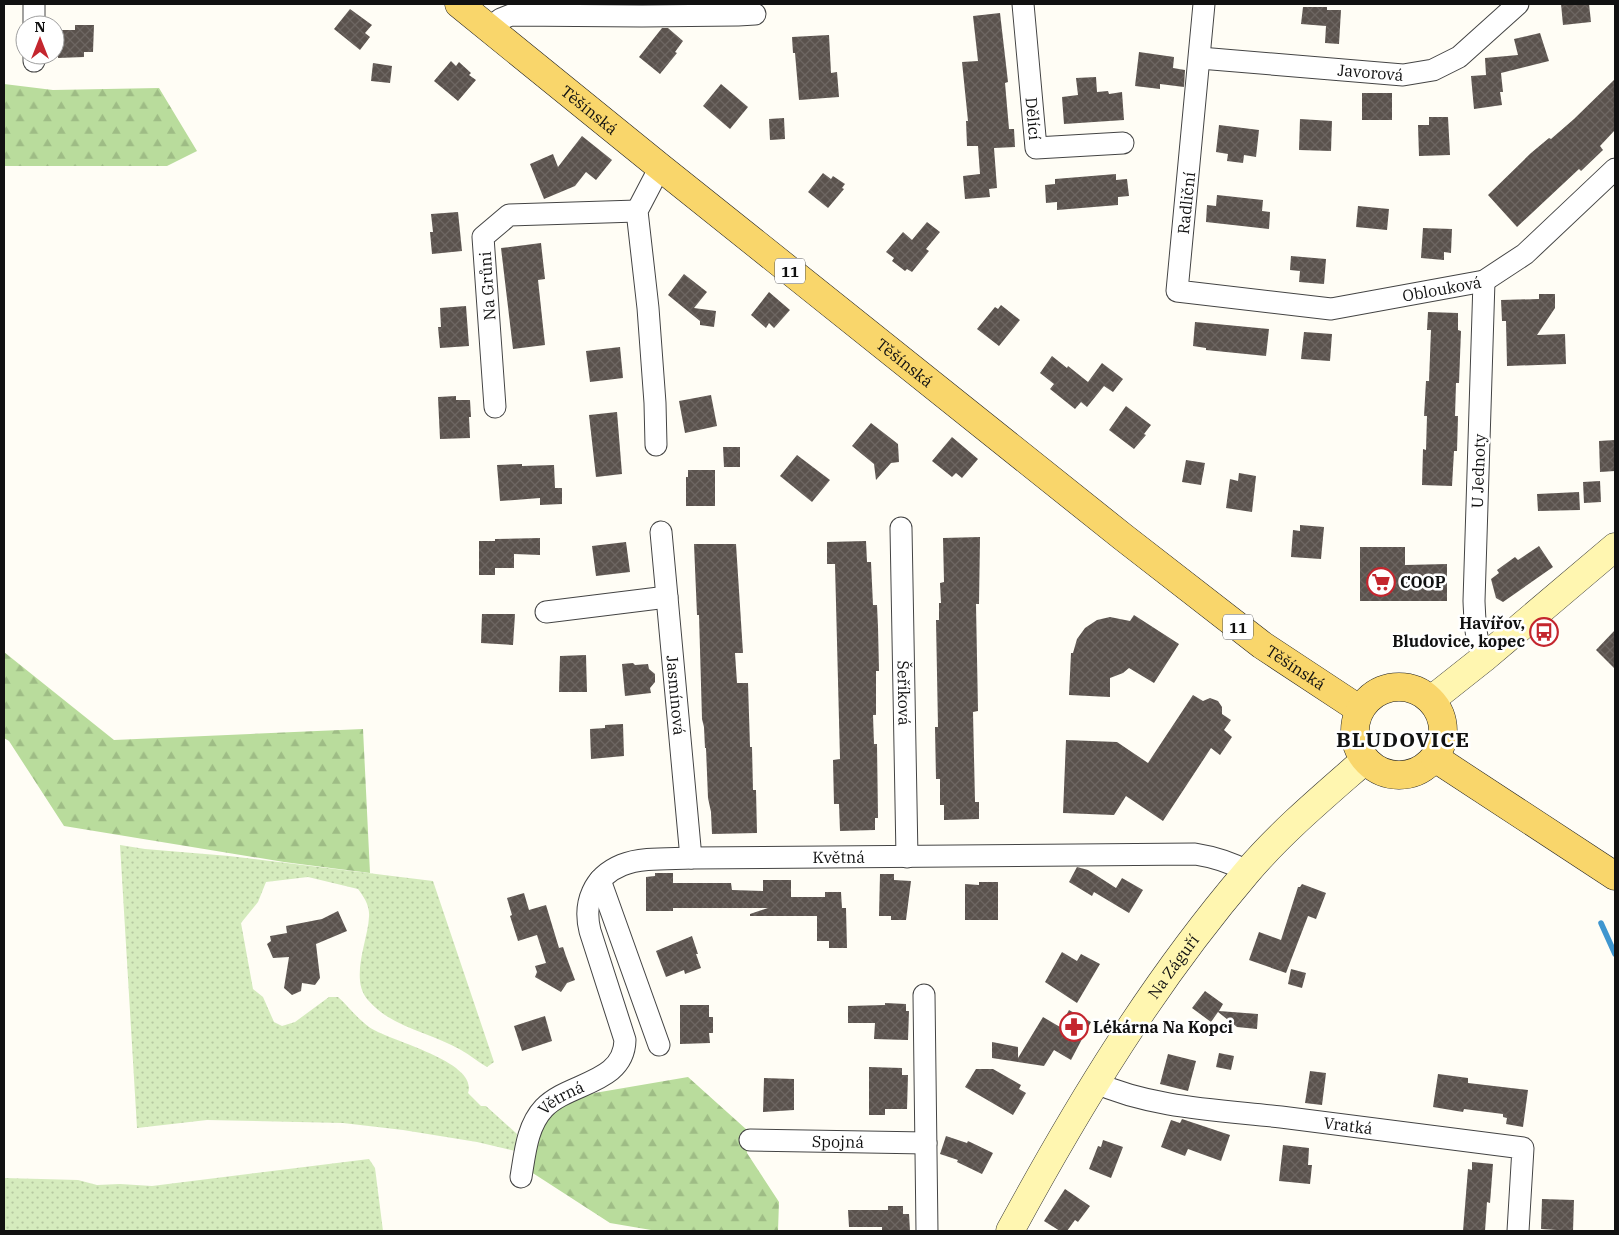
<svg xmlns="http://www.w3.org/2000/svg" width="1619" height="1235" font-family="'IBM Plex Serif',serif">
	<defs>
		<pattern id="grass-dots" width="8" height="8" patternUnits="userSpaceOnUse" patternTransform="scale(1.25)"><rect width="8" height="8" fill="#d5ebbd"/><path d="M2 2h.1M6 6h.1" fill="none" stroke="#b6c8a1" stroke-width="1.8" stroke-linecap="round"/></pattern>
		<pattern id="forest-firs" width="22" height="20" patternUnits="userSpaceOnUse" patternTransform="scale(1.25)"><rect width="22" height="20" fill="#b9dc9c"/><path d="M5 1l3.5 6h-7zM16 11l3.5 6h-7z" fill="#9ebc85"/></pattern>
		<pattern id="building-cross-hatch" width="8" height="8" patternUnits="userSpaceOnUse" patternTransform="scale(1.25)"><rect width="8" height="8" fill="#5a524d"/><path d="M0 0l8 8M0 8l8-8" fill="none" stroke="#6d6662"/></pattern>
	</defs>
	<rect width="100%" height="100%" fill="#fffdf5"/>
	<g fill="url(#grass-dots)">
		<path d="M120 845 145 849 229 856 433 881 494 1062 487 1067C478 1062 470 1055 461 1050 430 1032 391 1028 367 999 350 978 368 940 369 917 370 906 364 897 358 889L308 877 266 882 258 902 241 923 253 989 263 997 274 1022 282 1026 295 1022 329 997H338C348 1006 358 1019 369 1027 388 1041 479 1061 468 1093L481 1106H486L517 1134 515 1151 477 1142 403 1130 343 1123 207 1120 137 1128Z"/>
		<polygon points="369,1159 375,1168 383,1231 4,1231 4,1178 78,1180 97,1185 120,1184 152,1186"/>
	</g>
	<g fill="url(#forest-firs)">
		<polygon points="4,84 53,90 159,88 197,151 167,166 4,166"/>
		<polygon points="4,652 114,740 363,729 370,873 284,862 64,826 9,741 4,738"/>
		<polygon points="688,1077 747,1130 747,1153 779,1202 778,1231 657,1231 610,1223 525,1168 536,1103"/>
	</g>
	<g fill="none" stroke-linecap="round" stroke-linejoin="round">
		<polyline stroke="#3f96cf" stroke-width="5.5" points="1601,923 1615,954"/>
	</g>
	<g fill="url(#building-cross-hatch)">
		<polygon points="1561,4 1589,4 1591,22 1563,25"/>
		<polygon points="1303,7 1327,7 1327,10 1341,10 1339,44 1325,43 1326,26 1301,24"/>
		<polygon points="350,9 372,25 365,33 370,37 360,50 334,29"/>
		<polygon points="1000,13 1008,82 1005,83 1009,129 1014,129 1015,147 994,148 997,188 989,189 990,197 965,199 963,176 980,174 978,146 967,146 966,121 968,121 962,62 978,61 973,16"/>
		<polygon points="75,25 94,25 93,52 84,52 84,57 58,58 58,30 75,30"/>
		<polygon points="662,28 668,28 683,41 675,52 677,53 660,74 639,57"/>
		<polygon points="1540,33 1549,61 1501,73 1503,92 1500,92 1502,105 1474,109 1471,76 1486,75 1485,58 1518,55 1514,39"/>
		<polygon points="829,35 831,73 837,72 839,97 799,100 795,53 793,53 792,37"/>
		<polygon points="1139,52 1174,57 1173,68 1185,70 1184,87 1160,84 1160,89 1135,86"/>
		<polygon points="451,61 456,66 459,62 471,73 469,75 476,80 458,101 434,81"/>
		<polygon points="373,63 392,66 390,83 371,81"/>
		<polygon points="1096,77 1097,92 1108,91 1109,94 1122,92 1124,120 1064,124 1062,97 1078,95 1076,78"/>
		<polygon points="1615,79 1615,130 1600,146 1603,150 1581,171 1579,169 1517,227 1488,195 1531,153 1549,138 1551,139 1574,119"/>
		<polygon points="721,84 748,107 730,129 703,106"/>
		<rect x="1362" y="93" width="30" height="27"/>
		<polygon points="1429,117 1448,117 1450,155 1419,156 1418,125 1429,125"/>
		<polygon points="784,118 785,139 770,140 769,119"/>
		<polygon points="1300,119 1332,121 1331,151 1299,150"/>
		<polygon points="1219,125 1259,130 1256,157 1244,155 1243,163 1227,161 1228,154 1216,152"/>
		<polygon points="582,136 612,160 596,180 586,172 575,186 544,199 530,164 553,154 558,167"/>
		<polygon points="823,173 831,179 833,176 845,184 842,188 844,189 828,208 808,192"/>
		<polygon points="1116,174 1116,180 1127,179 1129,196 1118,197 1118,205 1057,210 1057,202 1046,203 1045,185 1055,184 1055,179"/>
		<polygon points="1217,195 1263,200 1262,211 1270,212 1269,229 1206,222 1207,205 1216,206"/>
		<polygon points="1358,206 1389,209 1387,230 1356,227"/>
		<polygon points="458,212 462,251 432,254 430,232 433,232 431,214"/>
		<polygon points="927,222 940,232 926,249 929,251 912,272 907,269 905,271 892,261 894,258 886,252 903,232 912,240"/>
		<polygon points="1423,228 1452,229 1451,253 1444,252 1444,260 1421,258"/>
		<polygon points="541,243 545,279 538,280 545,345 513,349 501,248"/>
		<polygon points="1291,256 1326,259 1324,284 1299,282 1300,271 1290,270"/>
		<polygon points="684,274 707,292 694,308 716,311 714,327 700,325 700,321 668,295"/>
		<polygon points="769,292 790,310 774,328 769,323 766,328 751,315"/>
		<polygon points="1539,294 1555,294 1555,308 1537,335 1565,334 1566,364 1507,366 1506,321 1502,321 1501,300 1539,299"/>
		<polygon points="1001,305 1020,320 999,346 977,329 995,307 998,309"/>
		<polygon points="466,306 469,346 440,348 438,327 441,327 440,308"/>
		<polygon points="1428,312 1458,313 1458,330 1461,331 1459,383 1456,383 1455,416 1458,416 1457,451 1454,451 1452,486 1422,485 1423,449 1426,450 1427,416 1424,416 1426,381 1429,381 1431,330 1427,330"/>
		<polygon points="1195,322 1269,329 1266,356 1206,350 1206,348 1193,346"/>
		<polygon points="1304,332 1332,334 1330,361 1301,359"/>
		<polygon points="620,347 623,378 590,382 586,351"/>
		<polygon points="1052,356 1067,368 1068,366 1088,382 1102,363 1123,379 1113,392 1104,386 1087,407 1081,402 1075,409 1050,389 1054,384 1040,373"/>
		<polygon points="711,395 717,426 685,433 679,401"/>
		<polygon points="456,396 456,400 470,400 471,417 469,417 470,438 440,439 438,397"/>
		<polygon points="1126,406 1151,425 1144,434 1146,435 1134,449 1109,430"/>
		<polygon points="617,412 622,474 596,477 589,415"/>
		<polygon points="871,423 898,444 899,462 891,463 876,480 874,464 852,446"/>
		<polygon points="952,437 978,459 962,478 956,473 952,477 932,461"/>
		<polygon points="1615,440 1615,471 1600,472 1599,441"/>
		<polygon points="723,447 740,447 740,467 724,467"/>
		<polygon points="797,455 830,480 812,502 780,476"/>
		<polygon points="1186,460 1205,463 1201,485 1182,482"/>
		<polygon points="522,464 522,466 554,465 555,488 562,488 562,504 540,505 540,498 500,501 497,465"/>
		<polygon points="688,470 715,470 715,506 686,506 686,477 688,477"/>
		<polygon points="1239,473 1256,476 1252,512 1226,508 1230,479 1238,481"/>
		<polygon points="1600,481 1601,502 1584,503 1583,482"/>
		<polygon points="1579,492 1580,510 1538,511 1537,494"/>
		<polygon points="1300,525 1324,527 1321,559 1291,557 1293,530 1300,531"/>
		<polygon points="980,537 979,604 976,604 978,711 973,712 975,802 979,802 979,819 944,820 944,805 940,805 940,779 936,779 935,727 938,727 936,620 939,620 939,603 941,603 940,583 944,582 943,538"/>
		<polygon points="540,538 540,555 514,554 514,568 495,568 495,575 479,575 479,541 495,541 495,539"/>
		<polygon points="866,541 867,562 871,562 873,605 877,605 878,627 879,671 876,671 876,715 873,715 874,744 877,744 878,818 875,818 875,830 840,831 839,804 834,804 833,760 840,759 835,564 827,564 827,542"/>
		<polygon points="626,542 630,572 596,576 592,546"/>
		<polygon points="694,544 736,544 743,653 735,653 737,683 748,683 750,747 752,747 753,790 756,790 757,833 712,834 711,812 708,798 706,748 705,748 704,727 702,719 699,615 697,615"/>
		<polygon points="1539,546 1553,567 1503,602 1496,598 1491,579 1499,573 1497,570 1515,557 1518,560"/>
		<polygon points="1360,547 1405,547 1405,565 1447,564 1447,601 1360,601"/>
		<polygon points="482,614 515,614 513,645 481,643"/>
		<polygon points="1134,615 1179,644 1154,683 1129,668 1123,673 1110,678 1110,697 1069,695 1071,653 1073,653 1077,639 1085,628 1097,620 1110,617 1130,621"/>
		<polygon points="1615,630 1615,669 1596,650"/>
		<polygon points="586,655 587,692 559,692 560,656"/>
		<polygon points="633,663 635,665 648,664 649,669 655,674 655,682 650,688 651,693 625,696 622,664"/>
		<polygon points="1193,695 1203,701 1210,698 1218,701 1222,707 1222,714 1231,720 1224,730 1232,737 1220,755 1211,748 1163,821 1126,796 1114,815 1063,813 1066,740 1117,742 1148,763"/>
		<polygon points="623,724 624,756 591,759 590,729 605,728 605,725"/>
		<polygon points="1077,867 1088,870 1116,888 1122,878 1143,890 1129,913 1094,892 1092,896 1069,882"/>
		<polygon points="655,873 673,873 673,883 731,883 732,890 763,891 763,880 791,880 791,897 825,897 825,892 841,892 842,908 846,908 847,948 829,948 829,941 817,941 817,916 750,916 750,914 768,908 673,908 673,911 646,911 646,877 655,876"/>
		<polygon points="880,874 894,874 894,880 911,881 906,920 891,920 891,916 879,916"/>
		<polygon points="979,882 998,882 998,920 965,920 965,884 979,885"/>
		<polygon points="1302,884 1326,893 1316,919 1308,916 1286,973 1249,960 1259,932 1281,940 1298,887 1300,887"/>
		<polygon points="524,893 529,910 546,905 559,948 563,947 566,956 575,980 567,983 561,992 535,977 537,972 535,966 546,963 537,935 518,941 510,916 512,915 507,898"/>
		<polygon points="338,911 347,931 316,944 320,978 315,985 302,983 301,991 292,995 284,988 289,957 273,958 267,944 271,941 270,936 287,933 286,926 322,919"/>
		<polygon points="692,936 698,954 696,954 701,968 685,974 684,970 666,977 656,951"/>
		<polygon points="1062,952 1077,961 1081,954 1100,964 1077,1003 1045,982"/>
		<polygon points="1291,969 1306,973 1302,988 1288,984"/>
		<polygon points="1205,991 1223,1004 1219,1011 1258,1014 1257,1029 1237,1027 1218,1012 1211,1022 1192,1008"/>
		<polygon points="885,1003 906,1004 906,1011 909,1011 908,1040 874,1039 875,1023 848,1023 848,1006 885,1005"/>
		<polygon points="680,1005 709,1005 709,1017 713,1017 713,1033 709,1033 710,1043 680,1044"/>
		<polygon points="1069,1010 1091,1022 1071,1060 1054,1050 1044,1066 992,1058 992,1042 1018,1047 1018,1058 1043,1017 1060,1027"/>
		<polygon points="545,1016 552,1041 522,1051 514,1026"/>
		<polygon points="1219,1053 1234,1056 1231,1070 1216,1067"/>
		<polygon points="1168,1054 1196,1061 1188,1091 1160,1084"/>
		<polygon points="869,1067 902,1068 902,1075 908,1075 907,1109 885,1109 885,1115 869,1115"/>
		<polygon points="976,1069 993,1069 1021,1085 1019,1089 1026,1093 1013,1115 965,1087"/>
		<polygon points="1310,1071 1326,1073 1322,1105 1305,1103"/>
		<polygon points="1438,1074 1468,1078 1468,1083 1528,1090 1523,1127 1506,1124 1507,1118 1503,1117 1503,1114 1464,1109 1463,1112 1433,1107"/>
		<polygon points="764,1078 794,1079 794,1110 763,1112"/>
		<polygon points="1182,1119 1230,1135 1221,1161 1188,1149 1185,1156 1161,1147 1171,1120 1180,1123"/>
		<polygon points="946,1136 967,1143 968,1141 993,1153 982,1174 957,1162 958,1160 940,1154"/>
		<polygon points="1103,1140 1123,1147 1111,1178 1089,1169 1098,1146 1101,1147"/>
		<polygon points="1283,1145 1309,1148 1308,1165 1312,1165 1310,1184 1279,1181"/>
		<polygon points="1472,1162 1493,1164 1490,1203 1487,1202 1485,1231 1463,1231 1468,1169 1472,1170"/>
		<polygon points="1065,1189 1090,1206 1078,1222 1075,1220 1067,1231 1060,1231 1044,1221"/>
		<polygon points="1542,1199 1574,1200 1573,1231 1541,1229"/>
		<polygon points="888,1206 903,1206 903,1214 909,1214 910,1231 882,1231 882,1227 849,1227 848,1210 888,1210"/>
	</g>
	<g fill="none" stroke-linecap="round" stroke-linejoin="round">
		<defs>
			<g id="street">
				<path id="s1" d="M1023 4 1036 148 1123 143"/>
				<path id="s2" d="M1204 4 1177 291 1331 309 1484 281 1525 254 1615 169"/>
				<polyline points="34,25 34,4"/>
				<polyline points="489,28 501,19 511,15 642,16 738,15 755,14"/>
				<path id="s3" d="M1200 58 1403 75 1433 70 1459 57 1518 4"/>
				<polyline points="34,61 34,55"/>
				<path d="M1484 281 1474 601C1475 622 1475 640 1484 658"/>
				<polyline points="495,407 483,237 509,215 637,211"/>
				<polyline points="656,445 655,403 648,308 637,211 660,167"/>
				<path id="s4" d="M901 528 907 857"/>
				<path id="s5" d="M661 532 691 858"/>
				<polyline points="546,612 667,597"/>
				<polyline points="600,880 659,1045"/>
				<polyline points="924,995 927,1231"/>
				<path id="s6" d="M1094 1082C1151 1108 1219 1110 1281 1117 1361 1127 1442 1137 1523 1148L1518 1231"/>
				<path id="s7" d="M750 1140 926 1143"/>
				<path id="s8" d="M521 1177C525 1153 527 1126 544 1108 569 1082 624 1084 625 1040L590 931C583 903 593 877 622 865 641 857 671 859 691 858L1195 854C1214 857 1230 862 1247 871"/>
			</g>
			<g id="secondary">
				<polyline points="1431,700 1484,658 1615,547"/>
				<path id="s9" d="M1010 1231C1079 1104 1153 982 1247 872 1282 831 1324 796 1365 760"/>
			</g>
			<g id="primary">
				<path id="s10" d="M459 4 660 167 1123 537 1262 645 1359 709"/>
				<circle cx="1399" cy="731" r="44"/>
				<polyline points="1435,758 1615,876"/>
			</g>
		</defs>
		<use href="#street" stroke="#444" stroke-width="23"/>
		<use href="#secondary" stroke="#333" stroke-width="29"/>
		<use href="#primary" stroke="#222" stroke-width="29"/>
		<use href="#street" stroke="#fff" stroke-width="21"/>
		<use href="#secondary" stroke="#fff6b0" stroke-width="28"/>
		<use href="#primary" stroke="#f9d66b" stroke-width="28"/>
	</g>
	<defs>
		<symbol id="supermarket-ring" viewBox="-11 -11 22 22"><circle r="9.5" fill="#fff" stroke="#c4262e" stroke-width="1.5"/><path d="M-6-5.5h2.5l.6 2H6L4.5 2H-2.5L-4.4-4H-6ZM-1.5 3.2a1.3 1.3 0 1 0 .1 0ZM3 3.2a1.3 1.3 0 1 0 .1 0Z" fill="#c4262e"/></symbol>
		<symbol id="bus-ring" viewBox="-11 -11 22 22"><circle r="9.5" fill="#fff" stroke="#c4262e" stroke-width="1.5"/><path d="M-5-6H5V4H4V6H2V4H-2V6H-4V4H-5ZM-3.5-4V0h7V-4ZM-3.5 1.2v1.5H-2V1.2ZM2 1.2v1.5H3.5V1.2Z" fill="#c4262e"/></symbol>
		<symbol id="pharmacy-ring" viewBox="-11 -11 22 22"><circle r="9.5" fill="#fff" stroke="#c4262e" stroke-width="1.5"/><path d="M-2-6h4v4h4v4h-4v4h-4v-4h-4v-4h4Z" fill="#c4262e"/></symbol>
	</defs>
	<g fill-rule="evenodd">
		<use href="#supermarket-ring" x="1365" y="566" width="32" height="32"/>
		<use href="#bus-ring" x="1528" y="616" width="32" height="32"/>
		<use href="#pharmacy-ring" x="1058" y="1011" width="32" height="32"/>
	</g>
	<g text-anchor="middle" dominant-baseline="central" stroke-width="5" stroke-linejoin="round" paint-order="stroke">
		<g fill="#fff" stroke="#585858" stroke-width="1">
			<rect x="775" y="258.5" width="30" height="25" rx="4"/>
			<rect x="1223" y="614.5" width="30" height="25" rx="4"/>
		</g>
		<g font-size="15" font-weight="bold" fill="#111">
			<text x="790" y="271">11</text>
			<text x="1238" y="627">11</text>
		</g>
		<g font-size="16" fill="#111" stroke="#fff">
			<text stroke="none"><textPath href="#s3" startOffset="171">Javorová</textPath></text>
			<text stroke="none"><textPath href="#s10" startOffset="168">Těšínská</textPath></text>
			<text stroke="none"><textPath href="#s1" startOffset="115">Dělící</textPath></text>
			<text transform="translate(1186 203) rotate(-84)">Radliční</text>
			<text transform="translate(487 286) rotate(-94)">Na Grůni</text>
			<text stroke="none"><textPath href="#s2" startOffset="556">Oblouková</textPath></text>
			<text stroke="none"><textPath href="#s10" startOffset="572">Těšínská</textPath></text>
			<text transform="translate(1478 471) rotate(-88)">U Jednoty</text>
			<text stroke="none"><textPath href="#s10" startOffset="1068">Těšínská</textPath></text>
			<text stroke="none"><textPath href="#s4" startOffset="165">Šeříková</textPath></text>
			<text stroke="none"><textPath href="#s5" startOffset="164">Jasmínová</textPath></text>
			<text stroke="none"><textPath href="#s8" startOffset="598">Květná</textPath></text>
			<text stroke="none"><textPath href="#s9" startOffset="311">Na Záguří</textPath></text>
			<text stroke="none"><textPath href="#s8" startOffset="94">Větrná</textPath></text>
			<text stroke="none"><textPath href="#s6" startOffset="259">Vratká</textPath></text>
			<text stroke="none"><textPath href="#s7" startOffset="88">Spojná</textPath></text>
		</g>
		<g font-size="16" font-weight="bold" fill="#111" stroke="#fff" text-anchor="start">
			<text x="1400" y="582">COOP</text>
			<text x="1525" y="623" text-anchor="end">Havířov,<tspan x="1525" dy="18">Bludovice, kopec</tspan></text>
			<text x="1093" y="1027">Lékárna Na Kopci</text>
		</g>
		<g font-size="21" font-weight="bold" letter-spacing="1" fill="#111" stroke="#fff">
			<text x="1403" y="739">BLUDOVICE</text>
		</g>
	</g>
	<rect width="1619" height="1235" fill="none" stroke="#111111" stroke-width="10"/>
	<g transform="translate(40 40)"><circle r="24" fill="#ffffff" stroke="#a0a0a0"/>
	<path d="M0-4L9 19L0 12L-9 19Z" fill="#c4262e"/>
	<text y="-8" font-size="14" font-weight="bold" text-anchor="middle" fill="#111111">N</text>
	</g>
</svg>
